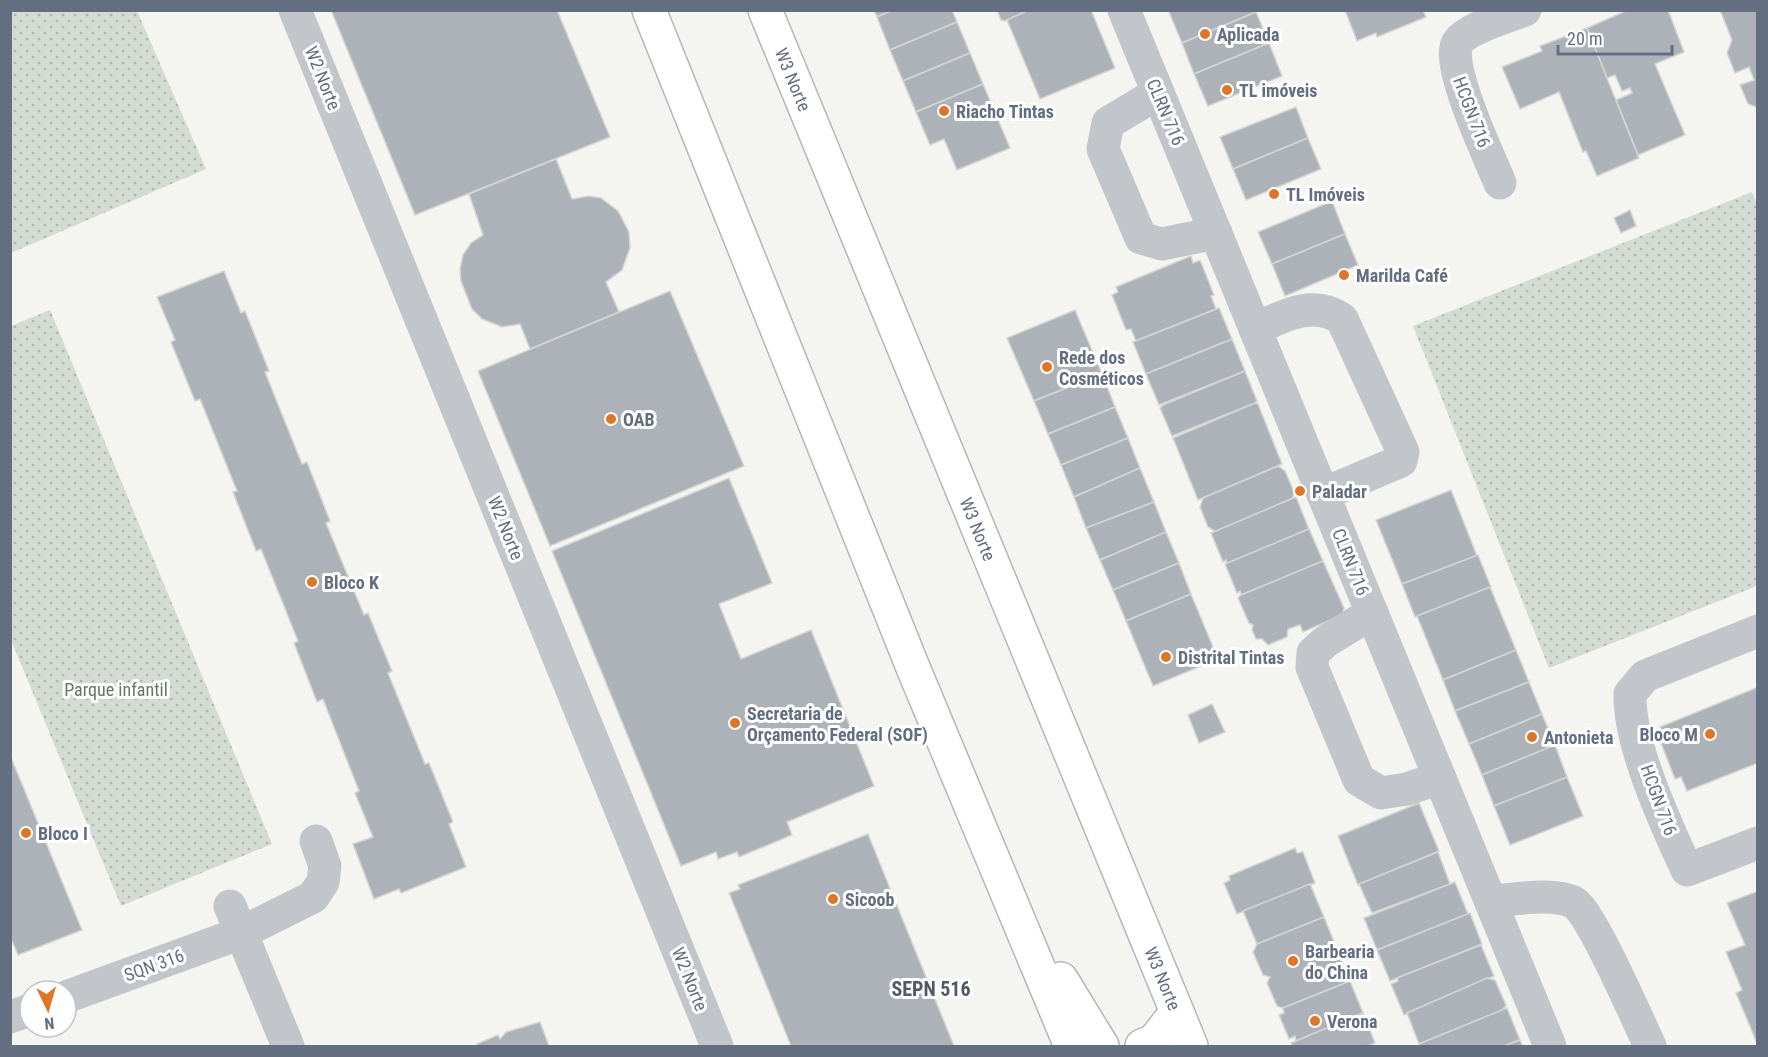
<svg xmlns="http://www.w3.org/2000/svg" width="1768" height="1057" font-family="'Roboto Condensed',sans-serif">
	<defs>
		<pattern id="park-dots" width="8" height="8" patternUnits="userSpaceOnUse" patternTransform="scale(1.5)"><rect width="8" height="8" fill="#d4dbd2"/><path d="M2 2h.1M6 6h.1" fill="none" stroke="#b0b6b0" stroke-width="1.8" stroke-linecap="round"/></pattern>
	</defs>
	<rect width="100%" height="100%" fill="#f4f5f1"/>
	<g fill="url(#park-dots)">
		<polygon points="11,10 137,11 206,169 11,253"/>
		<polygon points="1752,192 1758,206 1757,586 1549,668 1413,326"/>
		<polygon points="50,310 272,844 121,906 11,640 11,326"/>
	</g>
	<g fill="#adb2b8" stroke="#d5d6d3" stroke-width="1.5">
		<polygon points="331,10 557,10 610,137 415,215"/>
		<polygon points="874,10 893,10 877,17"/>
		<polygon points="893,10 952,10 957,22 890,50 877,17"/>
		<polygon points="997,10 1029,10 1005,21 1001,20"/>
		<polygon points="1029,10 1091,10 1115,68 1040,99 1007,20"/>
		<polygon points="1172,10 1255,10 1256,12 1182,43 1169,12"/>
		<polygon points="1345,10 1423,10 1426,17 1377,37 1376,33 1357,41"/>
		<polygon points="1628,10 1668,10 1684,52 1655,64 1685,135 1638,155 1616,100 1632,93 1630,88 1622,91 1615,75 1607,78 1587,28"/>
		<polygon points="1720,10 1758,10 1758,108 1748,104 1740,85 1754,80 1749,67 1735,73 1727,53 1732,40"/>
		<polygon points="1256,12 1269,43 1194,74 1182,43"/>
		<polygon points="957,22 970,53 903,81 890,50"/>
		<polygon points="1587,28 1639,158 1597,176 1586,151 1583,152 1559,92 1520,109 1502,67 1542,51 1540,46"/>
		<polygon points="1269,43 1282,76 1208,106 1194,74"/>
		<polygon points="970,53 983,84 916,112 903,81"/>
		<polygon points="983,84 1010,148 957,170 944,139 930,145 916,112"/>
		<polygon points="1296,107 1308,138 1233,169 1220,137"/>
		<polygon points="1308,138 1321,169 1246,200 1233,169"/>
		<polygon points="556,159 572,199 589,196 601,198 618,211 629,232 630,248 622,270 606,282 619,312 530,349 520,324 502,327 482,319 472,309 461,281 460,269 463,255 471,243 483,235 469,194"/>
		<polygon points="1332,201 1345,234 1272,264 1258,232"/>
		<polygon points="1630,210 1636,226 1621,233 1614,218"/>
		<polygon points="1345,234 1358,265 1285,296 1272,264"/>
		<polygon points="1191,256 1193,263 1200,260 1214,295 1211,296 1216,309 1136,341 1131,329 1126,330 1112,295 1118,292 1116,287"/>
		<polygon points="224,271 241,313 245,311 269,371 265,372 302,464 307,462 330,521 326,523 364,615 368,613 392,671 388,673 425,764 429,763 453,822 449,824 466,867 401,893 399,889 374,899 353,844 373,837 355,793 359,791 323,699 317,702 294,643 298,641 261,549 256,551 233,492 237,491 200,399 195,401 171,342 175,340 157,297"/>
		<polygon points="670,291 744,466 550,546 478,371"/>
		<polygon points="1219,308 1232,339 1146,374 1133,342"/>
		<polygon points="1075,310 1102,374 1034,401 1007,338"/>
		<polygon points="1232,339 1245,371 1159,405 1146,374"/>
		<polygon points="1245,371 1257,401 1255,403 1172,436 1160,408 1163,405"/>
		<polygon points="1102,374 1115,407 1048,434 1034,401"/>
		<polygon points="1255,403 1258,404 1282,464 1198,500 1173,438"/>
		<polygon points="1115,407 1128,438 1061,465 1048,434"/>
		<polygon points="1128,438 1140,468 1074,497 1061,465"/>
		<polygon points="1278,466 1285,471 1294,492 1293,498 1216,532 1208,527 1200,507 1203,498"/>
		<polygon points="1140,468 1154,502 1086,528 1074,497"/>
		<polygon points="729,478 772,583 719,604 741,659 811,630 874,786 787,822 792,835 739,857 737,852 718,859 716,852 681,866 552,551"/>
		<polygon points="1451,490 1477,556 1402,584 1376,520"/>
		<polygon points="1296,497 1309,529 1227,564 1226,560 1223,562 1211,533"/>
		<polygon points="1154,502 1166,532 1100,560 1086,528"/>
		<polygon points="1309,529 1323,561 1241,595 1240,591 1237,593 1225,564"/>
		<polygon points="1166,532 1179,563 1113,590 1100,560"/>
		<polygon points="1478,555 1491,587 1415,617 1402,584"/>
		<polygon points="1323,561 1344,608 1342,615 1303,632 1300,625 1288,629 1287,637 1268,645 1262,639 1256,639 1252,630 1253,625 1249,623 1238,598 1241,595"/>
		<polygon points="1179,563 1191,594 1126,621 1113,590"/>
		<polygon points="1490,587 1516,650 1443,680 1417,616"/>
		<polygon points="1191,594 1218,659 1153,686 1126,621"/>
		<polygon points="1516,650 1529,682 1455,711 1443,680"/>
		<polygon points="1529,682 1542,714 1469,744 1455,711"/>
		<polygon points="1758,687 1758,763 1687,791 1681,777 1675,779 1661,743 1666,741 1660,727"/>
		<polygon points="1212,704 1225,732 1199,743 1188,715"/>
		<polygon points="1542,714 1555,745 1482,775 1469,744"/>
		<polygon points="1555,745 1567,777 1494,806 1482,775"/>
		<polygon points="10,755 82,930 18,955 10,936"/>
		<polygon points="1567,777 1583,816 1510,845 1494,806"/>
		<polygon points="1419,803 1439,851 1358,885 1338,836"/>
		<polygon points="868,834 870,839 954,1046 791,1046 729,893 740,889 738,885"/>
		<polygon points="1295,848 1297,853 1303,852 1315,883 1237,914 1224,883 1230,880 1229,876"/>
		<polygon points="1438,852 1450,884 1372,913 1359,884"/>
		<polygon points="1455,882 1468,914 1377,950 1364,918"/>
		<polygon points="1310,884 1324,917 1257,944 1243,911"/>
		<polygon points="1758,891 1758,1041 1756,1041 1736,993 1742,990 1726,952 1745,945 1727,903"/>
		<polygon points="1470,913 1482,944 1390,981 1377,950"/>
		<polygon points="1324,917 1350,981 1283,1008 1277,1006 1267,983 1270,977 1263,975 1253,952 1257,944"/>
		<polygon points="1481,945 1494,976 1404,1015 1391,984 1398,981 1397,978"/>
		<polygon points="1487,978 1495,980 1506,1005 1503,1010 1419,1044 1407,1013"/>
		<polygon points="1350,981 1363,1013 1296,1041 1295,1036 1289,1039 1279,1015 1284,1013 1283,1008"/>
		<polygon points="1507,1008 1520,1040 1504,1046 1420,1046 1419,1044"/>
		<polygon points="1363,1013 1375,1043 1367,1046 1292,1046 1291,1043"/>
		<polygon points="540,1022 549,1046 479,1046 477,1044 498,1035 500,1039 506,1032"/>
		<polygon points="1520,1040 1523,1046 1504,1046"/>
	</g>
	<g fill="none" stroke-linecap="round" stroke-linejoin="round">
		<defs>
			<g id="major">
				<polyline points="649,10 914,670 1071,1046"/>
				<path id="s1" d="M765 10 1191 1046"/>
				<polyline points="1061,979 1102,1046"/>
				<polyline points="1142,1046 1154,1041 1177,1012"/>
			</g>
		</defs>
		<use href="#major" stroke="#b3b6bb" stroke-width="36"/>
		<g stroke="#c2c5c9" stroke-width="33">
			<polyline points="295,10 717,1046"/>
			<polyline points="1124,10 1550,1046"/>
			<polyline points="1158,93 1108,123 1103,149 1141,238 1162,244 1216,233"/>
			<path d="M1500 183C1490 158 1444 63 1458 42 1468 28 1508 17 1525 10"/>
			<path d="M1255 329C1283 316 1313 299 1342 319L1403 452 1401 461 1323 494"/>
			<polyline points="1372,613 1325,642 1313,653 1312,667 1359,780 1381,793 1407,789 1440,778"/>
			<path d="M1758 631 1645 676 1630 694C1629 745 1665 822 1687 870L1758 843"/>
			<path d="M1491 901C1515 900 1550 892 1573 902 1590 909 1639 1023 1650 1046"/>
			<polyline points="230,906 288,1046"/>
			<polyline points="66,997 241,933 313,897 323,882 325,866 316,841"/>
			<polyline points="10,1017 30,1010"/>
		</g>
		<use href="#major" stroke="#fff" stroke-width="33"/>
	</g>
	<g fill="#de7627" stroke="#fff" stroke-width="2">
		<circle cx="1205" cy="34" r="6"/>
		<circle cx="1227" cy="90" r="6"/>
		<circle cx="944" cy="111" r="6"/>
		<circle cx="1274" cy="194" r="6"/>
		<circle cx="1344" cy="275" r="6"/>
		<circle cx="1047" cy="367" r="6"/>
		<circle cx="611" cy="419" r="6"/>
		<circle cx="1300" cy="491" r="6"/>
		<circle cx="312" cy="582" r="6"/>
		<circle cx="1166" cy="657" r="6"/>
		<circle cx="735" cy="723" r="6"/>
		<circle cx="1710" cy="734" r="6"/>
		<circle cx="1532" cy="737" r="6"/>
		<circle cx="26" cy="833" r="6"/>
		<circle cx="833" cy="899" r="6"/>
		<circle cx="1293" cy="961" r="6"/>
		<circle cx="1315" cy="1021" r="6"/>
	</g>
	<g text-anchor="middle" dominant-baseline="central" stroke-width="6" stroke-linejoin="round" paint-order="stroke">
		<g font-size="18" font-weight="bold" fill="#646e81" stroke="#fff" text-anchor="start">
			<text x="1217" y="34">Aplicada</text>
			<text x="1239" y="90">TL imóveis</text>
			<text x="956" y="111">Riacho Tintas</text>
			<text x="1286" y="194">TL Imóveis</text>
			<text x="1356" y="275">Marilda Café</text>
			<text x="1059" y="357">Rede dos<tspan x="1059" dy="21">Cosméticos</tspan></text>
			<text x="623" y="419">OAB</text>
			<text x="1312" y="491">Paladar</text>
			<text x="324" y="582">Bloco K</text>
			<text x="1178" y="657">Distrital Tintas</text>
			<text x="747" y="713">Secretaria de<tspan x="747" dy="21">Orçamento Federal (SOF)</tspan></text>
			<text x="1698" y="734" text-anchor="end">Bloco M</text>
			<text x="1544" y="737">Antonieta</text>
			<text x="38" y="833">Bloco I</text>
			<text x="845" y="899">Sicoob</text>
			<text x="1305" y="951">Barbearia<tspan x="1305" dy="21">do China</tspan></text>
			<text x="1327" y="1021">Verona</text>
		</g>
		<g font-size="18" fill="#646e81" stroke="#fff">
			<text transform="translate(323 78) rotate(68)">W2 Norte</text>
			<text stroke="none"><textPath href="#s1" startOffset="75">W3 Norte</textPath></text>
			<text transform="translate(1166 112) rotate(67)">CLRN 716</text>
			<text transform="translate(1472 112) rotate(69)">HCGN 716</text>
			<text transform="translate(506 528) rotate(68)">W2 Norte</text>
			<text stroke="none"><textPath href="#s1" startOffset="561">W3 Norte</textPath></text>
			<text transform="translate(1351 562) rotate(68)">CLRN 716</text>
			<text transform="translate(1659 800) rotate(70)">HCGN 716</text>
			<text transform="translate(154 965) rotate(-20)">SQN 316</text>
			<text stroke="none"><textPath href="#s1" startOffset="1047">W3 Norte</textPath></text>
			<text transform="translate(690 979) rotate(68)">W2 Norte</text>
		</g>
		<g font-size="18" fill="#637863" stroke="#fff">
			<text x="116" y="689">Parque infantil</text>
		</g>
		<g font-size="20" font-weight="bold" fill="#525966" stroke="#fff">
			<text x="931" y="989">SEPN 516</text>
		</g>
	</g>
	<rect width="1768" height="1057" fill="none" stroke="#646e81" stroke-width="24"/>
	<g transform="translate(48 1009) rotate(175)"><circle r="28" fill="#ffffff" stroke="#c1c5cd" stroke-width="1.5"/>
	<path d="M0-4.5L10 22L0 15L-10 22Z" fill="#de7627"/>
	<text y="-9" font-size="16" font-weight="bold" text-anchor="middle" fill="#646e81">N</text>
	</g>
	<path d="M1558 45v9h114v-9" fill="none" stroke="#646e81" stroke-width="3"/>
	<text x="1567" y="45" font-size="18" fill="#646e81" stroke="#ffffff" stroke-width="4.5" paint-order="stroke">20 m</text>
</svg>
